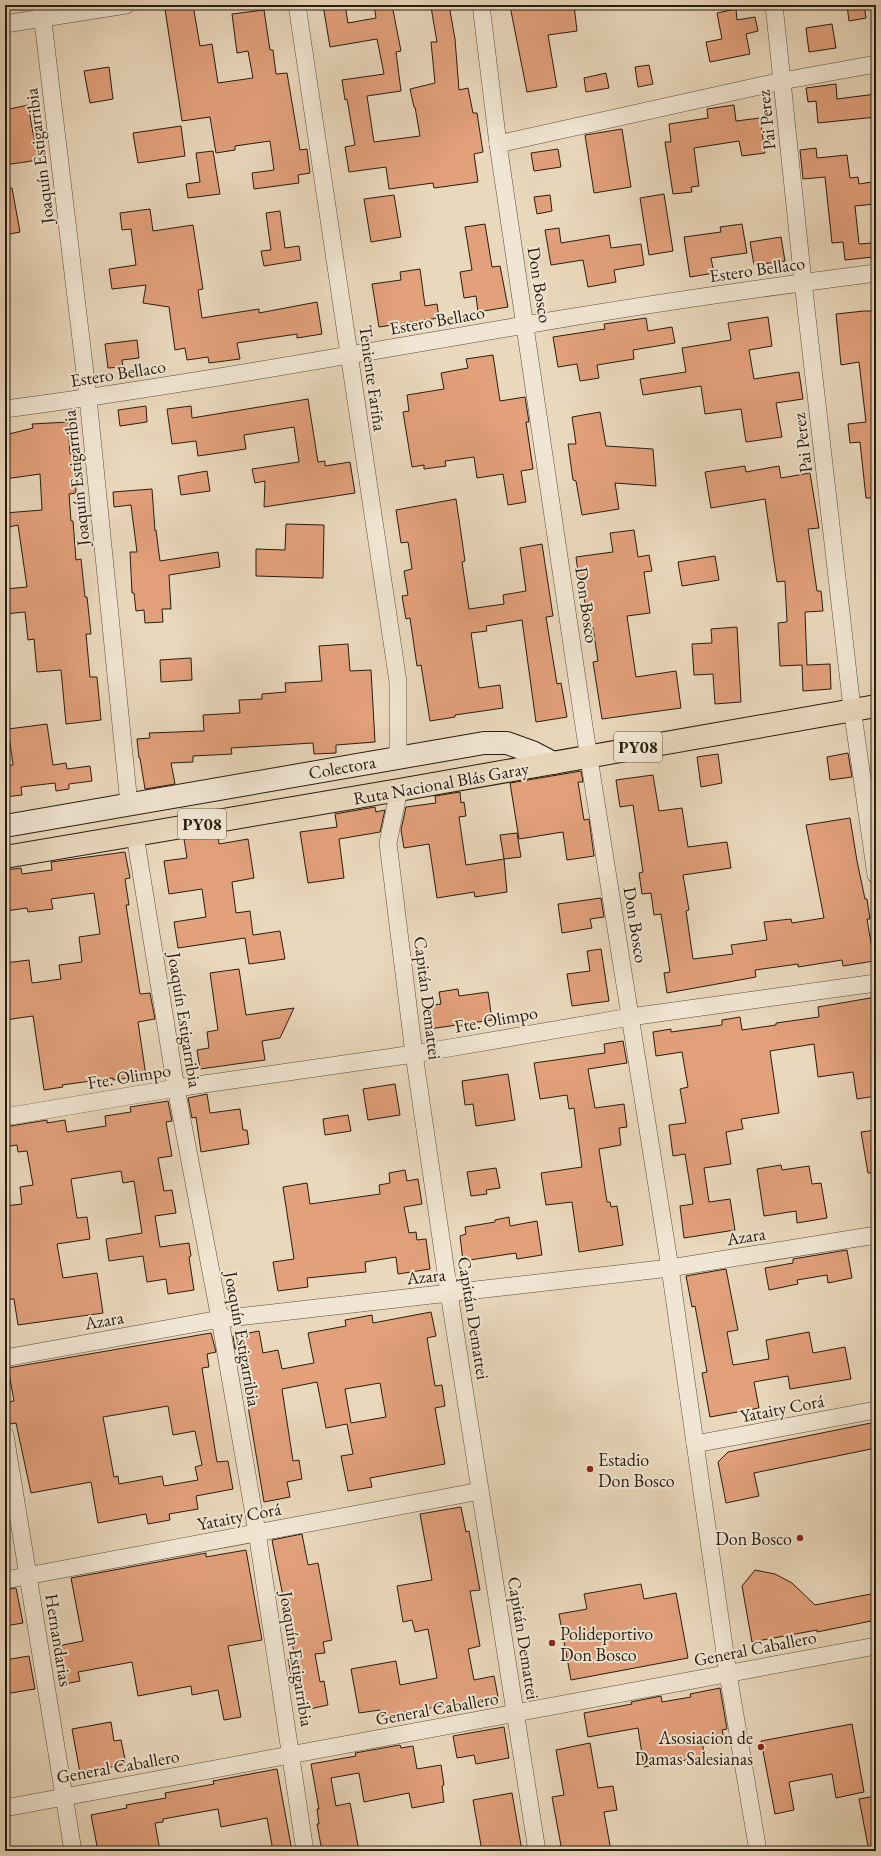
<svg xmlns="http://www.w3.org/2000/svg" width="881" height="1856" font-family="'EB Garamond',serif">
	<rect width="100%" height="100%" fill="#ead8bc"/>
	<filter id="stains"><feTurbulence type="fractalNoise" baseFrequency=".005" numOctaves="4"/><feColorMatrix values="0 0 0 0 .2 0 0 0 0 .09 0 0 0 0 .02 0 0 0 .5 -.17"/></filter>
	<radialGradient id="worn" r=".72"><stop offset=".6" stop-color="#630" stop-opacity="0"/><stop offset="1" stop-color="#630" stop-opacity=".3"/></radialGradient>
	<g fill="#e2a07b" stroke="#271c10" fill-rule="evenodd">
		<polygon points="193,5 200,46 212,44 218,83 253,78 248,51 237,53 232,14 264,10 270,50 273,50 276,74 287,73 300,150 307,149 310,173 298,175 299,183 254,189 252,173 274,170 270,141 235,146 235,150 216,153 210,117 182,121 165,9"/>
		<polygon points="323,5 345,5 348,23 376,18 374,5 392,5 401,51 396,52 401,91 367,96 374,142 420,136 415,107 414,107 410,89 435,83 431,42 437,42 431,7 449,5 455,39 459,90 468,88 473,113 477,113 483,152 474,154 478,182 434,188 433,183 389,189 386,167 349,172 345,147 355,145 347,99 345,100 342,80 384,74 377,39 330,47"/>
		<polygon points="520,5 574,5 577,31 548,35 557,87 527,92 510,6"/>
		<polygon points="847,5 864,5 866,18 849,21"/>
		<polygon points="736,9 737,20 755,17 758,31 746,34 750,54 710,62 706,42 722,39 717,13"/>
		<polygon points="832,24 836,48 809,52 806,28"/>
		<polygon points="649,65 653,84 638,87 635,67"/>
		<polygon points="109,67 113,99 90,103 84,71"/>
		<polygon points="606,73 609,88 586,92 584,78"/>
		<polygon points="836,84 837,99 876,94 876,117 818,123 816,101 808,102 806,88"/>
		<polygon points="28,105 38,160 5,165 5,110"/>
		<polygon points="734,105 736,121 760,118 765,153 742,156 739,141 694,148 699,186 691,187 692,192 673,194 665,142 671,142 669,124 708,118 707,109"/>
		<polygon points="181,126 185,156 138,163 133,133"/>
		<polygon points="622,129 631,187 594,193 585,135"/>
		<polygon points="816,148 817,158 847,155 850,178 858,177 859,184 872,182 875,204 855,206 859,244 872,243 873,257 845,260 843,242 832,243 825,177 803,179 800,150"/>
		<polygon points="558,149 561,167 534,171 531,153"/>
		<polygon points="213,151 220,194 188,198 186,184 200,182 196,153"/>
		<polygon points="12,188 20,232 5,235 5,189"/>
		<polygon points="664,194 673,251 649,255 640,198"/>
		<polygon points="394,195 401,237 371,242 364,199"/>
		<polygon points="550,195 552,211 537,214 534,197"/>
		<polygon points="150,209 153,231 193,225 203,289 198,290 202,318 259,309 259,313 317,302 322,334 297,338 297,334 237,343 240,359 209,363 208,357 187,360 185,348 175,350 169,307 143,303 146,285 112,289 109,269 136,265 131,229 122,230 120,213"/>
		<polygon points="280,211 285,248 299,246 301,260 264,266 261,251 271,250 266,213"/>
		<polygon points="485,224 492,267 500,266 508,307 478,312 476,296 464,298 460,272 472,270 465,227"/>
		<polygon points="742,224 747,253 711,258 714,273 690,277 684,237 721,232 720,227"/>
		<polygon points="559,228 561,243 609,235 611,248 641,244 644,265 614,270 616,282 588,287 583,260 551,265 545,230"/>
		<polygon points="781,237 785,261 754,265 750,242"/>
		<polygon points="420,269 425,306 437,304 439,318 379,327 372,284 401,280 400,272"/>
		<polygon points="864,311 876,311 876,498 866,498 860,442 850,443 848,424 866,422 859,362 841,365 836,314"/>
		<polygon points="768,317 772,346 749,350 754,379 799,372 803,399 776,403 782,437 746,442 741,409 705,414 701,386 643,395 640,379 686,372 682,348 731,340 728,323"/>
		<polygon points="646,318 648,331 672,327 675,343 633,350 634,359 597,365 599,378 580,381 577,364 558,367 553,337 605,329 604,324"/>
		<polygon points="137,340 139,358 122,360 123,367 108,368 105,344"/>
		<polygon points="493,355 500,401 525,397 529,422 526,422 533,469 521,471 526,502 508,505 503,474 477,478 474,457 445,461 446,466 424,469 424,465 412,467 403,412 409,411 407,395 444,389 441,373 468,368 466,359"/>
		<polygon points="308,399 318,462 325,461 325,466 350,462 355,493 264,507 265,481 255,483 252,469 299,462 294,427 244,435 246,449 198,456 196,441 172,444 167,409 191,406 192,418"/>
		<polygon points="146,406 147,422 120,426 118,410"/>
		<polygon points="600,412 606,446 653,449 656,486 615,483 619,509 582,515 576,481 573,480 568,444 576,444 572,417"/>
		<polygon points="68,422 70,454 77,453 79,474 75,474 76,493 69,494 71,521 73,521 76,560 81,559 85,597 87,597 91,634 86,634 90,677 97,677 101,720 66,724 61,670 37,672 34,639 28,640 25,612 5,614 5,589 27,587 18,525 5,528 5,513 42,510 40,474 5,479 5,435 33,428 32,424"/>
		<polygon points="745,466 746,472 779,466 781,478 810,473 819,528 808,529 817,591 821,591 823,611 805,612 807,665 830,664 831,689 803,691 802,665 780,666 778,623 787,622 785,581 777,582 765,499 711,508 705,472"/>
		<polygon points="207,471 210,491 181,495 178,476"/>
		<polygon points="152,489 155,531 156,530 160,561 218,552 220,567 169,575 171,609 162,609 163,622 145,623 144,610 136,611 134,593 132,593 130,552 137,552 131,505 114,507 113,492"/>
		<polygon points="456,499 465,561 462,562 469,609 504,604 503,595 526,591 520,548 542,544 553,616 546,617 557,684 561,683 567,717 536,722 522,620 486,626 487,631 471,633 479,688 500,685 503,708 455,715 455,717 430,721 421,665 417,666 410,618 406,619 402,596 408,595 404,571 412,569 408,542 401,543 396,510"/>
		<polygon points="286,524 324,525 323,578 256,576 256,549 285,550"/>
		<polygon points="634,530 638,557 649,555 652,571 644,572 650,613 627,616 636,677 676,671 681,708 602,719 593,662 598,661 593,628 589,628 581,578 579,579 576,557 613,552 610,533"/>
		<polygon points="715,556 719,580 682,586 678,562"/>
		<polygon points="737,627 741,702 715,704 713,674 694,675 692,644 712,643 711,629"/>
		<polygon points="348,644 350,671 371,670 375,742 336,745 336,753 314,754 313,743 231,748 232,754 193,756 193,762 171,763 175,784 145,789 140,758 139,758 137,739 150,738 149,733 204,731 203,715 240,713 239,700 262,699 262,694 286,692 285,683 322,681 319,646"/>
		<polygon points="191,658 192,680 161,682 160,660"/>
		<polygon points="47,724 53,765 66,763 67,769 90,766 92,781 69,784 69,789 56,791 55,783 21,787 22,795 5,797 5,766 13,765 8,729"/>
		<polygon points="848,753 852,777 830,780 827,757"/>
		<polygon points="718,754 722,783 701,787 697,757"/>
		<polygon points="581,771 583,782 578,782 584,820 589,819 594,856 567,860 563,832 519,839 510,783"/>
		<polygon points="653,775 659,811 682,808 688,847 727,842 731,868 683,875 689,910 686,911 693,959 733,954 731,945 767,940 764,922 791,919 792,923 824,918 806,825 850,818 857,861 865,899 867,899 870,919 867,919 874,961 843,966 842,960 798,967 798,964 755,970 756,977 667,993 664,973 670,972 661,914 654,915 651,893 642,894 639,873 643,872 633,805 620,807 616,780"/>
		<polygon points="460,792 461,803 464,802 466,816 459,817 466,865 504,859 507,892 475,897 474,892 437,898 429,844 404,848 401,830 406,807 436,803 435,796"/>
		<polygon points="375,807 376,812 385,810 380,832 339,839 344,878 308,883 300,832 337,827 335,814"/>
		<polygon points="517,833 521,857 504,859 500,835"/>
		<polygon points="218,834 219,844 248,839 254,878 232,882 236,913 250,911 253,935 280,931 285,959 249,964 245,938 178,948 174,922 206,917 202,889 169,894 164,861 187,858 184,839"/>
		<polygon points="125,852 130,878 125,879 129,905 126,905 140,994 150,993 155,1019 138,1022 146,1076 113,1080 113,1078 62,1085 63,1087 44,1090 33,1016 5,1020 5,963 29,960 32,983 61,979 59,965 82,962 79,937 100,934 94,893 51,899 53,909 28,912 27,908 5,911 5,870 21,868 22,874 52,870 51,862"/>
		<polygon points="601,898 604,917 590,919 592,928 562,933 558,904"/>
		<polygon points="601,949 609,1001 572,1006 567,974 590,971 587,951"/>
		<polygon points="239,969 246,1015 294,1008 280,1038 262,1041 265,1060 200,1069 197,1050 209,1048 207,1032 218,1030 210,973"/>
		<polygon points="458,989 459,996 488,992 492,1020 429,1029 426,1006 441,1004 439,992"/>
		<polygon points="876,997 876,1096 857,1099 853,1072 818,1077 814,1044 770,1051 779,1113 741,1119 743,1129 726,1132 731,1164 704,1168 709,1202 730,1199 735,1230 684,1238 680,1206 693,1204 685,1154 673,1156 669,1125 686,1123 680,1089 688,1087 682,1052 656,1056 653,1032 671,1029 671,1032 722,1025 722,1020 740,1017 742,1030 776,1025 776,1023 819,1017 818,1007"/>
		<polygon points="623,1041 627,1063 588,1069 595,1108 624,1104 627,1127 619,1128 621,1145 599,1149 607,1202 610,1202 611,1207 617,1206 623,1245 579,1252 572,1202 546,1205 541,1173 582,1167 574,1108 569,1109 567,1095 540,1099 534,1063 605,1053 604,1044"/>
		<polygon points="508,1074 515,1120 476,1126 473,1104 465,1105 462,1081"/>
		<polygon points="395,1084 400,1115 368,1120 363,1089"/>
		<polygon points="207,1094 210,1113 240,1109 243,1130 247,1130 249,1144 201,1152 196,1117 192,1118 188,1098"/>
		<polygon points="168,1101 172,1121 166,1122 172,1156 158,1158 164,1191 172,1190 176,1213 155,1216 160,1247 189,1243 191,1256 189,1257 194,1290 168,1294 166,1279 147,1282 143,1256 109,1261 106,1239 142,1233 134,1181 123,1183 121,1171 71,1179 77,1218 87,1217 90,1239 57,1244 63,1278 97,1273 103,1313 18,1325 14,1299 9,1299 5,1273 5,1206 22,1204 20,1187 33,1185 27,1151 18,1152 17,1145 5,1147 5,1127 47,1120 47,1123 65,1120 67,1132 106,1126 105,1116 131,1112 130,1107"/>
		<polygon points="348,1115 351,1131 325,1135 323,1119"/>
		<polygon points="876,1130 876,1172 868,1173 861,1132"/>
		<polygon points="781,1165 782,1170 809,1166 812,1184 821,1183 827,1218 797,1223 796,1211 764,1216 757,1169"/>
		<polygon points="496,1168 500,1188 486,1190 487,1194 471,1196 467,1172"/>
		<polygon points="405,1170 407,1181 418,1179 422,1204 404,1207 409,1233 416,1232 417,1240 426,1239 430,1269 398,1274 396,1257 365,1262 366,1272 307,1278 308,1287 278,1291 273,1262 294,1259 283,1187 307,1183 310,1204 380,1194 379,1185 390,1183 389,1173"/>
		<polygon points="509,1217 510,1226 537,1221 542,1255 517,1259 516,1253 463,1261 460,1236 466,1234 465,1227 495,1222 495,1220"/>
		<polygon points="847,1250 852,1278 828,1283 827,1275 797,1280 798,1284 769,1290 765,1268 793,1263 793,1259"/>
		<polygon points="726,1269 738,1330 727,1332 733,1365 769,1359 766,1340 809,1332 813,1353 845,1347 851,1379 790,1389 788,1376 754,1382 759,1408 710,1417 702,1373 707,1372 695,1306 692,1307 686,1276"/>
		<path d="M431 1312 436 1336 427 1338 435 1386 442 1385 445 1406 435 1408 445 1464 370 1478 372 1487 348 1491 341 1456 353 1454 347 1424 326 1428 317 1382 282 1389 293 1461 299 1460 302 1479 287 1482 290 1497 264 1502 243 1376 238 1348 235 1349 233 1336 259 1331 263 1353 278 1350 282 1369 314 1363 308 1333 346 1326 345 1320 372 1315 373 1323ZM380 1383 386 1417 351 1423 345 1389Z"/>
		<path d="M211 1333 216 1352 207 1354 209 1367 202 1368 217 1462 228 1461 233 1489 196 1496 198 1509 169 1514 170 1520 148 1524 146 1514 98 1523 91 1482 31 1493 16 1423 10 1424 6 1402 14 1401 8 1368ZM168 1406 173 1435 195 1431 202 1465 195 1467 198 1480 164 1486 162 1476 119 1484 118 1476 114 1477 103 1417Z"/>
		<polygon points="876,1422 876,1448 754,1473 759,1496 726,1503 718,1462 728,1452"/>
		<polygon points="461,1507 466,1532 469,1531 480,1590 470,1591 480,1646 468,1649 474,1680 494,1676 498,1697 381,1716 380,1710 359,1713 351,1669 396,1661 400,1685 437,1678 428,1629 415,1632 412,1620 403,1622 397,1586 432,1580 420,1514"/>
		<polygon points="302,1534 308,1565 318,1563 332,1640 323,1642 325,1653 315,1654 320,1682 324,1681 328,1705 305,1710 301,1686 293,1687 288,1659 295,1658 272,1540"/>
		<polygon points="246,1550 262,1640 228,1646 241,1717 224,1720 218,1690 192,1695 191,1686 138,1696 132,1662 78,1672 80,1681 65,1684 58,1646 83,1641 71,1578 206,1553 206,1557"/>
		<polygon points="755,1570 775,1574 792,1583 815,1605 876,1593 876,1620 817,1632 817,1630 752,1642 742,1586"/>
		<polygon points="641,1584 644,1599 676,1593 688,1658 571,1680 559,1614 587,1609 584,1594"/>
		<polygon points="16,1588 23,1623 5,1626 5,1590"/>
		<polygon points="29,1656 35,1689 5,1694 5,1660"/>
		<polygon points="720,1688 727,1729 722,1730 724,1738 702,1742 705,1757 644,1767 638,1728 588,1737 584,1713 632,1704 631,1702 661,1696 662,1702 691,1697 690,1694"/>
		<polygon points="111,1722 114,1741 121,1740 126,1764 80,1773 72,1729"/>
		<polygon points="852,1724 864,1792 836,1798 832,1774 789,1782 794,1810 775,1814 761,1741"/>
		<polygon points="504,1727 509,1758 476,1764 474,1755 457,1758 453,1736"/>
		<polygon points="590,1743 598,1788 613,1786 617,1810 604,1812 611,1851 562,1851 552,1797 564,1795 556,1750"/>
		<polygon points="400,1745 401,1748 413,1746 417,1769 441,1765 444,1785 442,1786 444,1802 412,1808 409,1793 364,1802 359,1773 331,1778 336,1806 350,1803 359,1851 322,1851 317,1824 319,1824 317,1809 319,1809 311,1764 356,1756 355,1753"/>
		<polygon points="277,1769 292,1851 273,1851 267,1818 221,1827 218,1809 163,1819 163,1822 155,1823 160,1851 98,1851 91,1815 127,1808 126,1805 166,1798 165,1793 214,1784 213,1781"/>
		<polygon points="512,1793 522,1851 482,1851 473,1800"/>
		<polygon points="876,1796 876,1851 869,1851 859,1799"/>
	</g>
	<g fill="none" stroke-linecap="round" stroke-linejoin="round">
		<defs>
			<g id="minor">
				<polyline points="41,5 88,398 129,804"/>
				<polyline points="297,5 398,682 398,758"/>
				<polyline points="481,5 498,144 585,733 670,1268 728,1674 758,1851"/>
				<polyline points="774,5 803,282 852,708 876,875"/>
				<polyline points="5,24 126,5"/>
				<polyline points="498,144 782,81 876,64"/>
				<path d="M5 409C179 386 352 354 525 325 642 305 759 288 876 273"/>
				<polyline points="399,790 388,843 414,1054 449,1293 537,1851"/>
				<polyline points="135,835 176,1088 220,1319 257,1532 305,1851"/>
				<polyline points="5,1117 176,1088 414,1054 630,1017 876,983"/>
				<polyline points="5,1358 220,1319 670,1268 876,1235"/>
				<polyline points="5,1435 73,1851"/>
				<polyline points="695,1444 876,1410"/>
				<polyline points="5,1580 480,1491"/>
				<polyline points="5,1808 876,1646"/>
			</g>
			<polyline id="secondary" points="5,826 484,743 507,743 532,752 553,763"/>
			<polyline id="trunk" points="5,857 399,790 876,706"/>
		</defs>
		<use href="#minor" stroke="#584b3b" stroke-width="18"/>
		<use href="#secondary" stroke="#271c10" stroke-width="24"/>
		<use href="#trunk" stroke="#271c10" stroke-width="24"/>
		<use href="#minor" stroke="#f1e6d3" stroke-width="17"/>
		<use href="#secondary" stroke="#f1e6d3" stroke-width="22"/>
		<use href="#trunk" stroke="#ead8bc" stroke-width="22"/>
	</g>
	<g fill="#8f2418" stroke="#f1e6d3" stroke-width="1.5">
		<circle cx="590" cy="1469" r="4"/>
		<circle cx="800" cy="1538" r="4"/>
		<circle cx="552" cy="1643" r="4"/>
		<circle cx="761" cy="1747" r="4"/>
	</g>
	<g text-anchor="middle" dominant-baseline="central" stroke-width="4" stroke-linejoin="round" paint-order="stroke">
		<g fill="#f1e6d3" stroke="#64594a" stroke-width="1">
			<rect x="614" y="732" width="48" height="30" rx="3"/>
			<rect x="178" y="809" width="48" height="30" rx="3"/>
		</g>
		<g font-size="17" font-weight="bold" fill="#271c10">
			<text x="638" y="747">PY08</text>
			<text x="202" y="824">PY08</text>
		</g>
		<g font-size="18" fill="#271c10" stroke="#f1e6d3">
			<text transform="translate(766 120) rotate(-96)">Pai Perez</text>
			<text transform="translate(39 156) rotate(-97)">Joaquín Estigarribia</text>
			<text transform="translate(757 269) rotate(-8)">Estero Bellaco</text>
			<text transform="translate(540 285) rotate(81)">Don Bosco</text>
			<text transform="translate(437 320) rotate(-10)">Estero Bellaco</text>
			<text transform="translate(118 373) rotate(-9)">Estero Bellaco</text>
			<text transform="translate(373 378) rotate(82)">Teniente Fariña</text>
			<text transform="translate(802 443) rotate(-97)">Pai Perez</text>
			<text transform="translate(76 478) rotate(-96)">Joaquín Estigarribia</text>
			<text transform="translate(587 605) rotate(82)">Don Bosco</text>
			<text transform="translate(342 767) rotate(-10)">Colectora</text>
			<text transform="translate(441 783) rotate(-10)">Ruta Nacional Blás Garay</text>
			<text transform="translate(636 925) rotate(81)">Don Bosco</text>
			<text transform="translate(428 998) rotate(83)">Capitán Demattei</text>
			<text transform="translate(496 1019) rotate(-10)">Fte. Olimpo</text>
			<text transform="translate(185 1020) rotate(81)">Joaquín Estigarribia</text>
			<text transform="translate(129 1076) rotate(-9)">Fte. Olimpo</text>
			<text transform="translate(746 1236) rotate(-9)">Azara</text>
			<text transform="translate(426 1276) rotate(-6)">Azara</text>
			<text transform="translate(474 1318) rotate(81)">Capitán Demattei</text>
			<text transform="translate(104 1320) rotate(-10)">Azara</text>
			<text transform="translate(243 1339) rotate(80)">Joaquín Estigarribia</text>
			<text transform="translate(782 1408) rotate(-11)">Yataity Corá</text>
			<text transform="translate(239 1516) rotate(-11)">Yataity Corá</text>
			<text transform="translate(524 1638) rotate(81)">Capitán Demattei</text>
			<text transform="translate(59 1640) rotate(81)">Hernandarias</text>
			<text transform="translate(755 1648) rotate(-11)">General Caballero</text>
			<text transform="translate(297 1659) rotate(81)">Joaquín Estigarribia</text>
			<text transform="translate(437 1708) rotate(-10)">General Caballero</text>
			<text transform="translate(118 1766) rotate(-10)">General Caballero</text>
		</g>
		<g font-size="18" fill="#271c10" stroke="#f1e6d3" text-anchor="start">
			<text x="598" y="1459">Estadio<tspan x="598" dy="21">Don Bosco</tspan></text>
			<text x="792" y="1538" text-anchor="end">Don Bosco</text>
			<text x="560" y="1633">Polideportivo<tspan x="560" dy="21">Don Bosco</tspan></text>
			<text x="753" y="1737" text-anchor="end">Asosiacion de<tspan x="753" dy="21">Damas Salesianas</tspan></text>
		</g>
	</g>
	<rect width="881" height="1856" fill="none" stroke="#ead8bc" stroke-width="20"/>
	<rect x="6" y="6" width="869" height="1844" fill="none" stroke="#271c10" stroke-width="2"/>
	<rect x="10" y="10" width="861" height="1836" fill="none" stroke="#271c10"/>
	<rect width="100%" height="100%" filter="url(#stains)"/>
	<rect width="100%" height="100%" fill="url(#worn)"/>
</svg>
